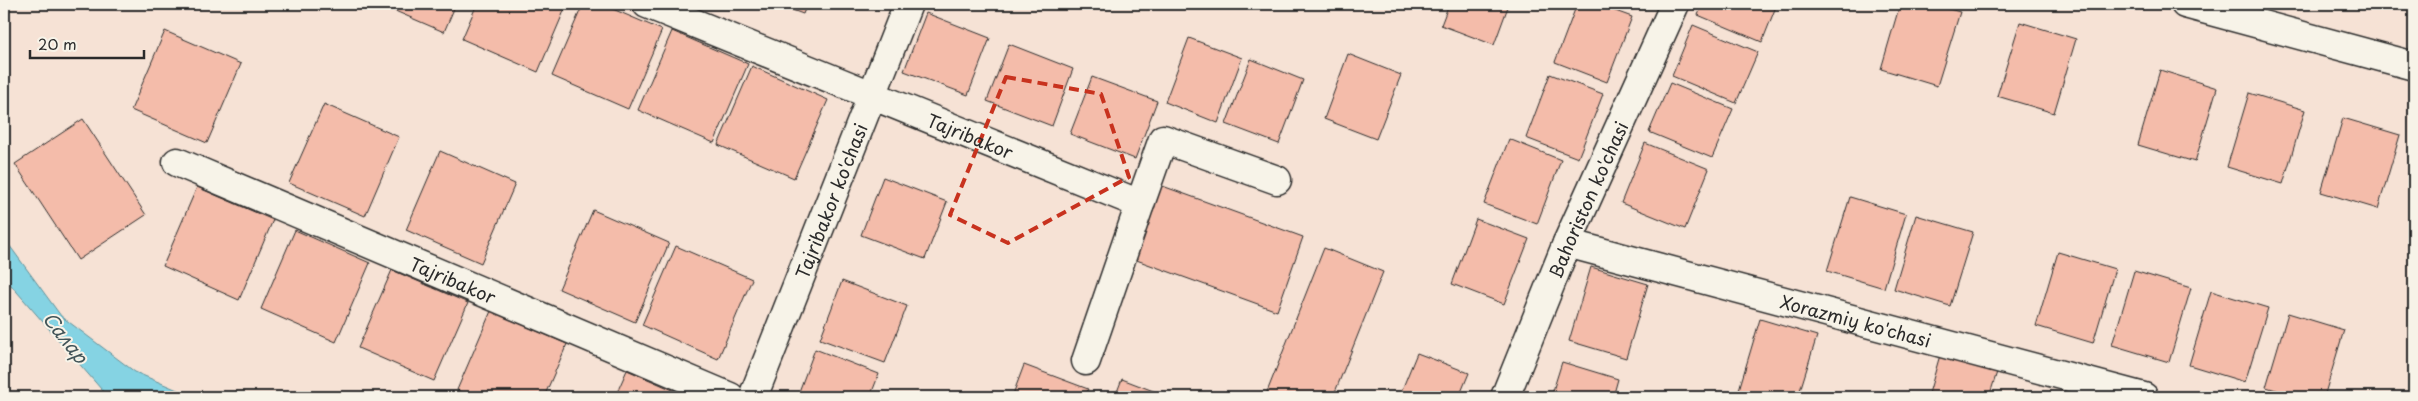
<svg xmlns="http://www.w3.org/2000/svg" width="2418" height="401" font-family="'Playpen Sans',sans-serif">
	<rect width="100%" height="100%" fill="#f6e2d5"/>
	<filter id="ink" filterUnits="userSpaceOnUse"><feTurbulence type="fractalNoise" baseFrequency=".02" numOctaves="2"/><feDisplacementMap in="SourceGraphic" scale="10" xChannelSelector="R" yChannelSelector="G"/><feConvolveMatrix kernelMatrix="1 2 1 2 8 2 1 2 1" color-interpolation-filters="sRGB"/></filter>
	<g filter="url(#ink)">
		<polygon fill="#85d3e3" stroke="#619099" points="4,238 61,316 135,372 194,397 108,397 4,277"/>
		<g fill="#f4bcaa" stroke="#2b2b2b">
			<polygon points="379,4 456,4 444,32"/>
			<polygon points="477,4 567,4 538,72 462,39"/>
			<polygon points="583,4 601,4 662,30 628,109 552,76"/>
			<polygon points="776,4 807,4 803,14"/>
			<polygon points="1449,4 1509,4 1494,45 1441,25"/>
			<polygon points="1577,4 1596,4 1632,17 1607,82 1555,62"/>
			<polygon points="1703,4 1777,4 1762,42 1698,15"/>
			<polygon points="1900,4 1931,4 1960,12 1937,86 1881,69"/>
			<polygon points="926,13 990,38 968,95 904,71"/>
			<polygon points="2020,22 2076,39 2054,113 1997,96"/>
			<polygon points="1693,25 1758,52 1736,103 1672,76"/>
			<polygon points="165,31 241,64 207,143 131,110"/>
			<polygon points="672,31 748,64 714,143 638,110"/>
			<polygon points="1189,38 1242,58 1218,123 1165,102"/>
			<polygon points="1009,44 1073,69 1052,126 987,101"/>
			<polygon points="1348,54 1401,75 1376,139 1324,119"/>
			<polygon points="1251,59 1303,80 1279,144 1226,124"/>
			<polygon points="752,66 828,100 794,178 718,145"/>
			<polygon points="2160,70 2217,88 2195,162 2138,145"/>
			<polygon points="1550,74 1603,94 1578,158 1526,138"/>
			<polygon points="1092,77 1157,101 1135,159 1070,134"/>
			<polygon points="1670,83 1733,109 1712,158 1649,132"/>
			<polygon points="2249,93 2305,110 2283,184 2227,167"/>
			<polygon points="324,104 399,137 365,216 289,183"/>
			<polygon points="2343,118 2400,135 2378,209 2321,192"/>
			<polygon points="83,119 146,215 78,260 15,164"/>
			<polygon points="1509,139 1561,160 1537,224 1484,204"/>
			<polygon points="1645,143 1709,169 1685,229 1621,203"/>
			<polygon points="440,151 515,184 481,263 406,230"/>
			<polygon points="883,177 947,202 925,259 861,235"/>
			<polygon points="1157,184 1303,237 1277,311 1131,258"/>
			<polygon points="197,187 273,220 239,300 163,266"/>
			<polygon points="1850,197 1906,214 1884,288 1827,271"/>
			<polygon points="593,210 669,243 635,322 559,289"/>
			<polygon points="1916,215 1973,232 1950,306 1894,289"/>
			<polygon points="1476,219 1529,239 1504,304 1452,284"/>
			<polygon points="295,230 370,263 336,342 261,309"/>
			<polygon points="676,246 752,279 718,359 642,325"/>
			<polygon points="1324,248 1383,272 1333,397 1265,397"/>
			<polygon points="2058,252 2115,269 2093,343 2036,326"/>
			<polygon points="1591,267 1648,284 1626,358 1569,341"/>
			<polygon points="392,270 468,303 434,381 358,348"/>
			<polygon points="2134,271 2191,288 2169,362 2112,345"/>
			<polygon points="842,281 907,306 885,363 820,339"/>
			<polygon points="2211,291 2268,308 2245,382 2189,365"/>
			<polygon points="491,311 567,344 544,397 474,397 457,390"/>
			<polygon points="2288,313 2344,330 2324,397 2300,397 2266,387"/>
			<polygon points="1760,319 1817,336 1798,397 1754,397 1738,393"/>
			<polygon points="815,349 879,374 870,397 797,397"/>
			<polygon points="1417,353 1469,373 1459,397 1399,397"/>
			<polygon points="1940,355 1997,372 1989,397 1928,397"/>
			<polygon points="1562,362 1618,379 1613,397 1551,397"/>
			<polygon points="1024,365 1088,389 1085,397 1012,397"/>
			<polygon points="627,370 689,397 615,397"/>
			<polygon points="1122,379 1169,397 1115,397"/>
		</g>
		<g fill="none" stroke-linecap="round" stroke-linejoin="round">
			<defs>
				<g id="minor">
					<path id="s1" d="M647 4 1140 204 1086 361"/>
					<path id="s2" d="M177 162 730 397"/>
					<polyline points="1140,204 1163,139 1277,180"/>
					<path id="s3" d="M1567 243 2144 397"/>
					<path id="s4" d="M753 397 908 4"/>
					<path id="s5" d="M1505 397 1567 243 1675 4"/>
				</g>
				<polyline id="secondary" points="2185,4 2414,66"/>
			</defs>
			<use href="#minor" stroke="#2b2b2b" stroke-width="31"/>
			<use href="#secondary" stroke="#2b2b2b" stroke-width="31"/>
			<use href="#minor" stroke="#f7f3e8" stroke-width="28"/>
			<use href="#secondary" stroke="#f7f3e8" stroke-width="28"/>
		</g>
	</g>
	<path fill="none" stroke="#c8321e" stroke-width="4" stroke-dasharray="10 6" stroke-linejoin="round" d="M1006 77 1101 94 1129 177 1008 243 950 215Z"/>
	<g text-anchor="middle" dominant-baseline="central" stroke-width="4" stroke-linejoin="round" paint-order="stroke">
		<g font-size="18" fill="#2b2b2b" stroke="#f7f3e8">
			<text stroke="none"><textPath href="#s1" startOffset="349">Tajribakor</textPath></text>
			<text stroke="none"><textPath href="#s5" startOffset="214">Bahoriston ko'chasi</textPath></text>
			<text stroke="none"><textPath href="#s4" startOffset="211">Tajribakor ko'chasi</textPath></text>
			<text stroke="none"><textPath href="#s2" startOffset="300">Tajribakor</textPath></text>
			<text stroke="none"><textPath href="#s3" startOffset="299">Xorazmiy ko'chasi</textPath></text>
		</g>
		<g font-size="19" font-style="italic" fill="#425559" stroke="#f7f3e8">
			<text transform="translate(66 337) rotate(52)">Салар</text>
		</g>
	</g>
	<rect width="2418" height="401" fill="none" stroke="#f7f3e8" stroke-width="20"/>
	<rect x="10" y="10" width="2398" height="381" fill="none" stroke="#2b2b2b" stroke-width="2" filter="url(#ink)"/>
	<path d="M30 50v8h114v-8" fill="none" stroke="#2b2b2b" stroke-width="2.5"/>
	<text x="38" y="50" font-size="15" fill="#2b2b2b" stroke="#f7f3e8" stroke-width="4" paint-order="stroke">20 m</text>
</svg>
